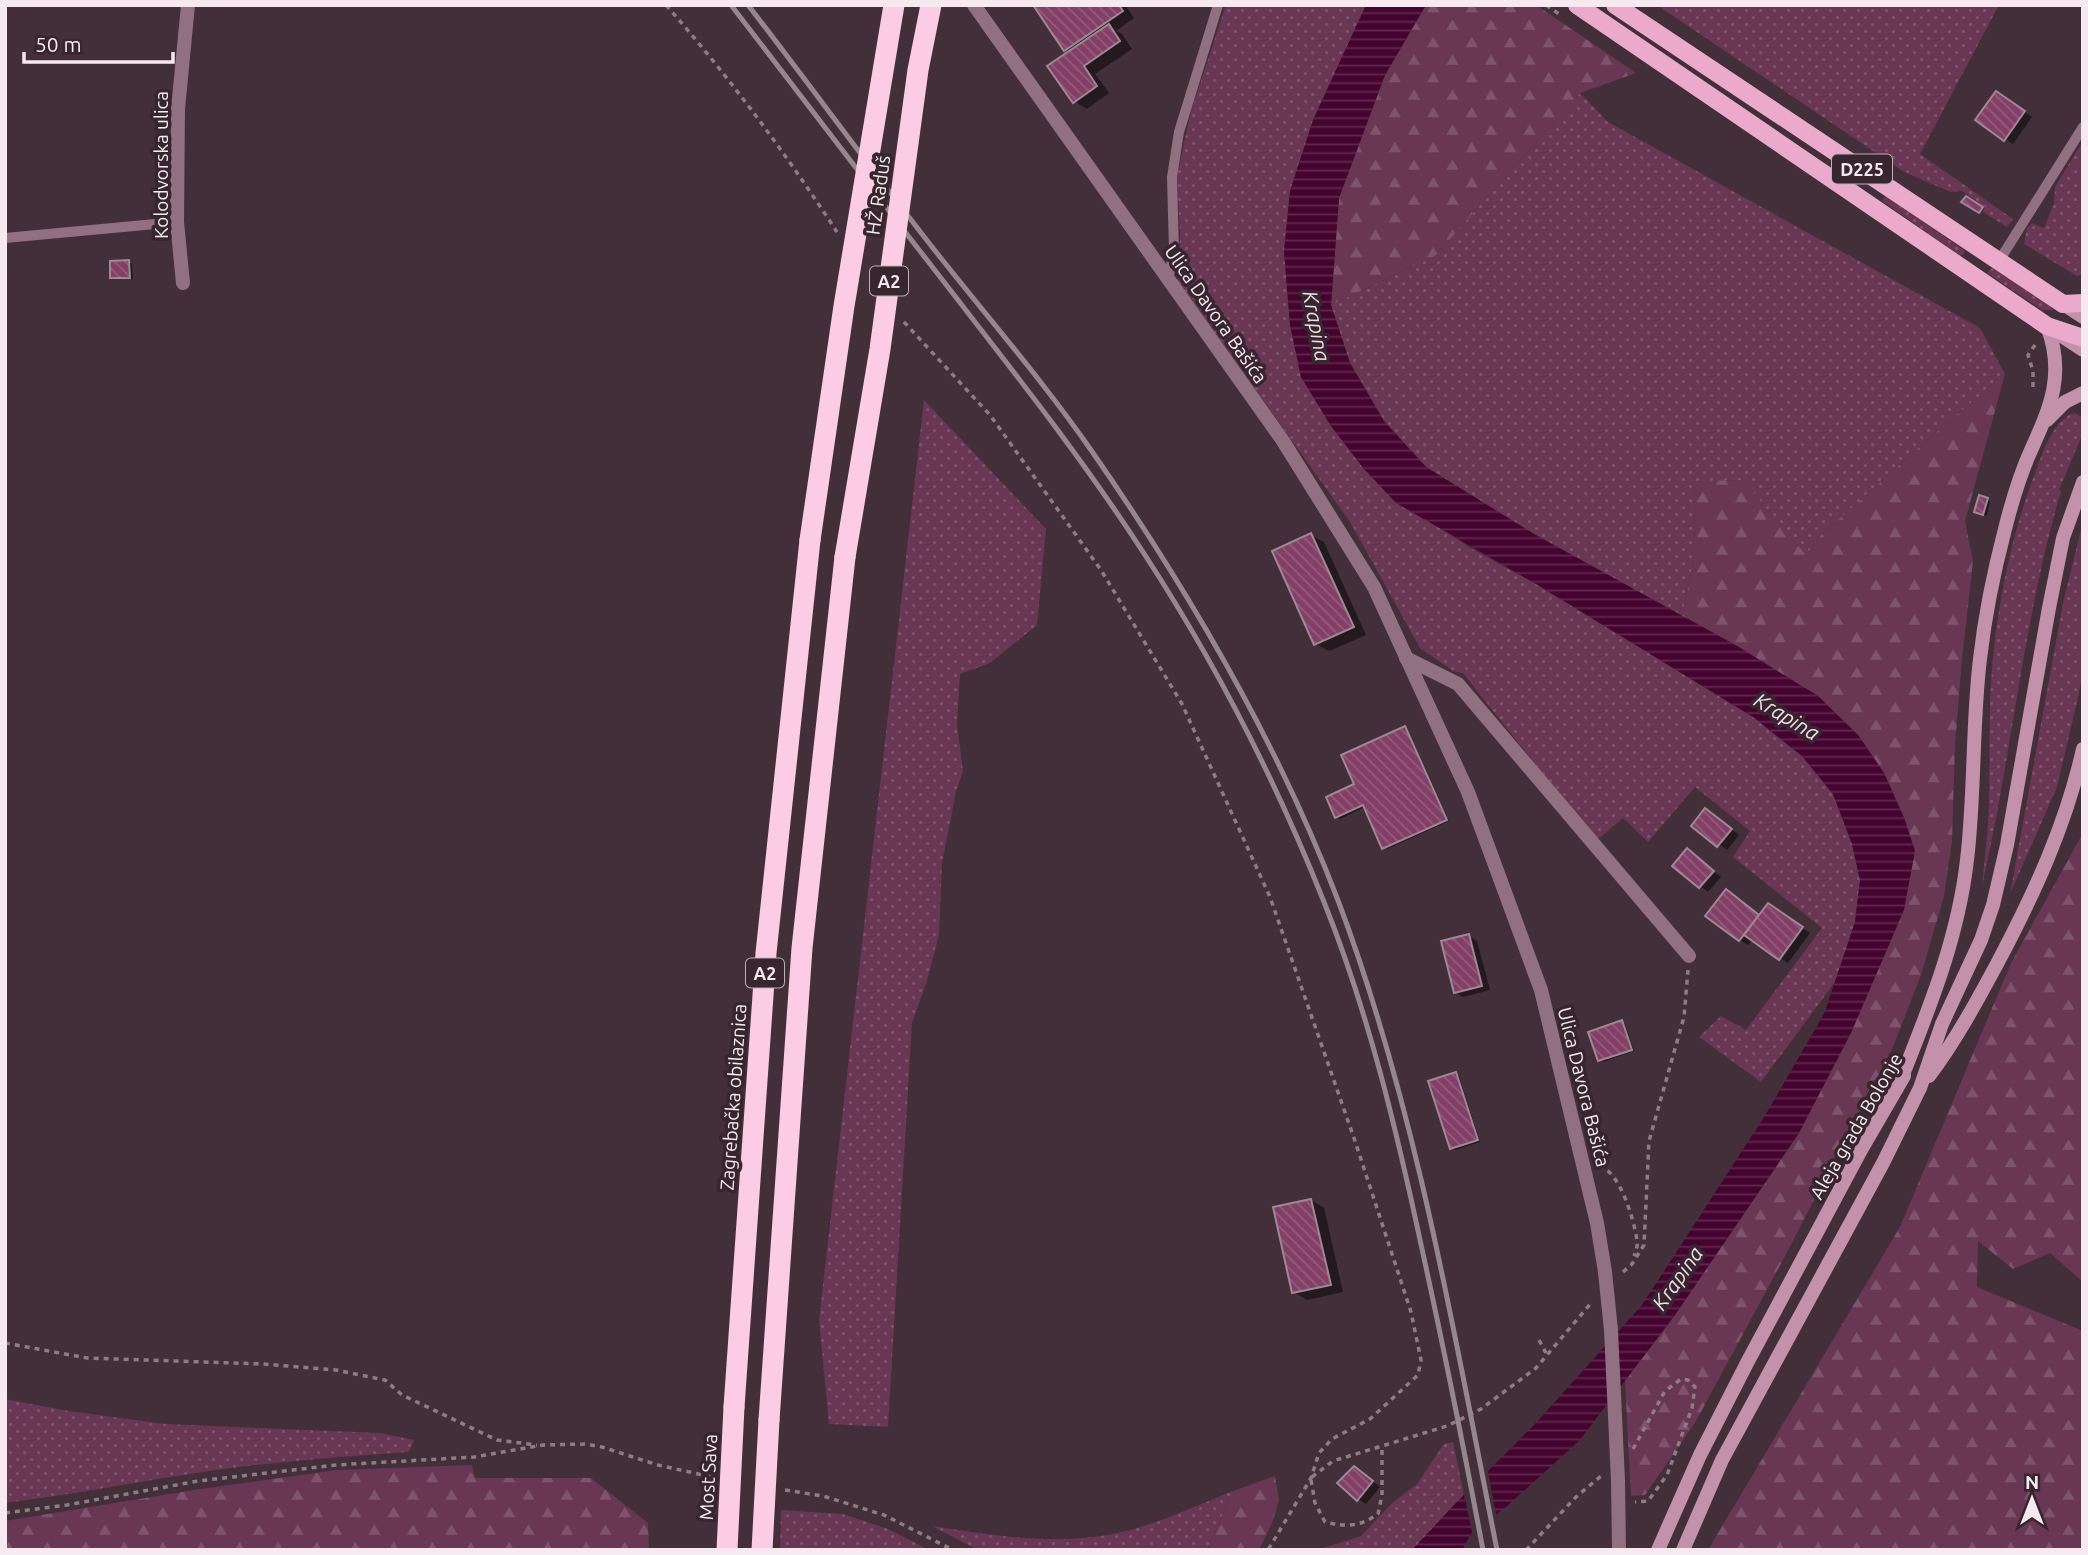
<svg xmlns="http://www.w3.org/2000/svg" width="2088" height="1555" font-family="Ubuntu,sans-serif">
	<defs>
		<pattern id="grass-dots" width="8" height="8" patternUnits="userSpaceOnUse" patternTransform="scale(1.75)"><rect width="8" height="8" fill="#693653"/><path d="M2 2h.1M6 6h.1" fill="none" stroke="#7f536c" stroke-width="1.8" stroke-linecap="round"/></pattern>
		<pattern id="forest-firs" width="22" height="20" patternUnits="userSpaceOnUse" patternTransform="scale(1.75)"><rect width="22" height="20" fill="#693653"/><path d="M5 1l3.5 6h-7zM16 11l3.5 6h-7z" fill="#7f536c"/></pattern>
		<pattern id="water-rules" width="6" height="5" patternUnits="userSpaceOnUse" patternTransform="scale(1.75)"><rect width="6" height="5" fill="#45042f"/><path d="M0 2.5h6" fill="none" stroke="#60294d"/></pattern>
		<pattern id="building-back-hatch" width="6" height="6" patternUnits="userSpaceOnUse" patternTransform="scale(1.75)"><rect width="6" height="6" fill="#833f66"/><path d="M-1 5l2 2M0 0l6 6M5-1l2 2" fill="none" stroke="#955b7c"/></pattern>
	</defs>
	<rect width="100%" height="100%" fill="#422f39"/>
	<g fill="url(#grass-dots)">
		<polygon points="1226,5 1366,5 1313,120 1290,191 1284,251 1290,325 1301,377 1331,426 1364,469 1467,546 1536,584 1753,717 1802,756 1833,794 1852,844 1860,880 1855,922 1835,982 1761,1082 1699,1037 1721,1016 1746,1030 1822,928 1733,857 1750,831 1695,787 1648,842 1623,818 1596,841 1463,673 1453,671 1420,648 1350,522 1178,281 1180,234 1177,176 1191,111"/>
		<polygon points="1657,5 1999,5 1920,154 2013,219 2007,227 1983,212 1985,207 1962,191 1951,192 1904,172"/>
		<polygon points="1580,93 1608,122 1980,328 2005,374 1948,422 1821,535 1806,556 1743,480 1694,482 1695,554 1682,616 1534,534 1426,467 1384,421 1350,363 1331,305 1435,256"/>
		<polygon points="2083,141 2083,274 2077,276 2024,244 2027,228 2032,223 2044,228 2054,203 2055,187"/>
		<polygon points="1885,196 1964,250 1965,253 1960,256 1882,201"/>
		<polygon points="1992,268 2051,307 2053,310 2042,310 1987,273"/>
		<polygon points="924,400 1046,529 1037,625 990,663 960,674 957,724 963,771 956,792 942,863 939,935 927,981 912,1023 888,1427 829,1424 819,1320"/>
		<path d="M2075 413 2083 418V433L2059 490 2061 491C2023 620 2012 755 1982 886 1984 864 1987 843 1988 822 1991 775 1988 729 1991 682 1996 609 2010 537 2037 468 2043 451 2055 417 2075 413Z"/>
		<polygon points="2083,521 2083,673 2077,702 2057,787 2010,894 2063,603"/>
		<path d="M5 1399 69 1411 165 1424 380 1433 414 1440 409 1452C338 1457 266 1462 196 1473 132 1483 69 1495 5 1503Z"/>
		<polygon points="1453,1442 1464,1495 1412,1550 1317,1550 1361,1536 1391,1504 1417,1484 1444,1444"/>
		<path d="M1233 1491 1207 1550H978L932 1526C997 1536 1061 1547 1126 1531 1162 1522 1198 1505 1233 1491Z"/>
		<polygon points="781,1510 843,1514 888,1529 929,1550 780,1550"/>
	</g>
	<g fill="url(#forest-firs)">
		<polygon points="1426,5 1536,5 1636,73 1580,93 1435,256 1331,305 1339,198 1385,75"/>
		<polygon points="2005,374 1965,521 1973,561 1962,659 1955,746 1952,841 1944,896 1921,975 1893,1047 1783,1260 1695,1423 1645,1495 1631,1496 1625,1381 1675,1315 1799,1133 1915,851 1904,817 1884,773 1858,735 1818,696 1682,616 1695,554 1694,481 1743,480 1806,555 1821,535 1948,422"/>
		<polygon points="2083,833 2083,1282 2050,1253 2013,1269 1978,1241 1977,1287 2083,1331 2083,1550 1708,1550 1900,1227 2011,963"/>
		<polygon points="472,1465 475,1478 591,1478 648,1523 649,1550 5,1550 5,1521 200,1489 337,1470"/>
		<polygon points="1275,1476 1279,1500 1273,1521 1259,1550 1207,1550 1233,1491"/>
	</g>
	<polygon fill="url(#water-rules)" points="1366,5 1426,5 1385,75 1339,198 1331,305 1350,363 1384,421 1426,467 1534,534 1739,647 1818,696 1858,735 1884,773 1904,818 1915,851 1904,910 1851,1033 1799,1133 1675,1315 1579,1441 1506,1507 1471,1534 1462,1550 1412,1550 1453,1506 1534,1425 1642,1305 1766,1114 1824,1014 1855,922 1860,880 1852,844 1833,794 1802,756 1753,717 1536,584 1396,503 1364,469 1331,426 1301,377 1290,325 1284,251 1290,191 1313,120"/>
	<polygon fill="#422f39" points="1487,1467 1497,1518 1473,1536 1463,1491"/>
	<g fill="#0007">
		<polygon points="1035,5 1125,5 1134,18 1116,31 1122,34 1132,49 1095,74 1109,93 1087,109 1074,101 1070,52 1065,49"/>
		<polygon points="2004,98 2032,117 2013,144 1978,120"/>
		<polygon points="129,262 132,264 133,279 115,279 112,277"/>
		<polygon points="1987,499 1990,501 1987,516 1979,513"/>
		<polygon points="1311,535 1324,542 1366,635 1329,651 1316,644"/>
		<polygon points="1404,728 1408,730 1449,821 1387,849 1384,847 1365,807 1340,819 1337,817 1356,785"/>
		<polygon points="1713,815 1739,835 1727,850 1693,826"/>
		<polygon points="1688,851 1721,877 1708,892 1675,865"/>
		<polygon points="1734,896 1760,916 1776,910 1810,933 1788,963 1753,939 1748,945 1740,940 1707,916"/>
		<polygon points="1469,936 1477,941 1490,990 1463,997 1455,992"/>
		<polygon points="1622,1022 1625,1024 1634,1051 1603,1062 1599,1060"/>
		<polygon points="1456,1074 1459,1076 1480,1142 1455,1150 1451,1148"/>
		<polygon points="1311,1200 1324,1208 1343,1292 1307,1300 1294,1292"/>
		<polygon points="1362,1473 1380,1487 1366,1504 1358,1499"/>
	</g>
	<g fill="url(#building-back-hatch)" stroke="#9e8893" stroke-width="2">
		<polygon points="1033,5 1119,5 1123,11 1064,51"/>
		<polygon points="1109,24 1120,41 1084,66 1097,86 1073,103 1047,66"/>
		<polygon points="1996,91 2025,111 2004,141 1975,120"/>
		<polygon points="1966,196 1983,207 1979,213 1961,202"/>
		<polygon points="129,260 130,278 110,278 110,261"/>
		<polygon points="1979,495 1988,498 1983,515 1974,512"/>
		<polygon points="1311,533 1354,627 1314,645 1272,551"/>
		<polygon points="1405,726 1447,820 1382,849 1363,805 1335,818 1326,797 1354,784 1341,755"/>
		<polygon points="1705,808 1732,829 1717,847 1691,826"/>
		<polygon points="1687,848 1714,871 1699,888 1672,866"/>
		<polygon points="1726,889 1759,915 1739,941 1705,916"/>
		<polygon points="1768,903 1803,927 1779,960 1744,935"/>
		<polygon points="1469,934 1482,986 1454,993 1441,941"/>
		<polygon points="1622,1020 1632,1050 1598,1061 1588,1032"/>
		<polygon points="1456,1072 1478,1140 1450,1149 1428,1081"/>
		<polygon points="1311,1199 1331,1285 1292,1293 1273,1207"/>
		<polygon points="1354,1466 1373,1481 1357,1501 1337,1483"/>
	</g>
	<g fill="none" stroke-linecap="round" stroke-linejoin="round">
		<g stroke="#8c7c85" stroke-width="3.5" stroke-dasharray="5 5" stroke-linecap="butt">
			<path d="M666 5C730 78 784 151 837 232"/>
			<polyline points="1546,5 1562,16"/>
			<polyline points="904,322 990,415 1101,570 1182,704 1270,897 1355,1141 1411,1312 1421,1360 1418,1375 1370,1419 1332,1439 1319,1453 1311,1478 1268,1550"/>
			<polyline points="2035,345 2028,355 2033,371 2033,390 2035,390"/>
			<path d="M1599 1166C1620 1171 1634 1220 1637 1240 1638 1246 1636 1251 1634 1256"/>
			<polyline points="1623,1272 1632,1264 1644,1245 1649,1141 1684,1017 1688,970"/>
			<polyline points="1539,1340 1546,1353"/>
			<polyline points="5,1343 87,1358 263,1364 336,1370 385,1380 402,1395 497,1440 537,1445"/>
			<polyline points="1633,1449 1665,1391 1681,1379 1688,1380 1695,1387 1692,1408 1667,1475 1648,1501 1635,1502"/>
			<polyline points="1312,1477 1333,1461 1447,1426 1481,1409 1536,1368 1592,1302"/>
			<path d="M1311 1480 1315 1503 1325 1522C1346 1527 1359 1527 1378 1514L1382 1495V1445"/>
			<polyline points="785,1490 823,1496 884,1515 953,1550"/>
			<polyline points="5,1513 67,1505 198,1481 336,1465 474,1457 543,1445 586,1444 602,1447 658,1465 712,1477"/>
			<polyline points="1526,1550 1576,1497 1601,1476"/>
		</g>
		<g stroke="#917081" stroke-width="10">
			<polyline points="5,238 177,222"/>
			<polyline points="1999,261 2083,127"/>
			<polyline points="1168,280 1174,251 1172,177 1179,132 1218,5"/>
		</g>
		<g stroke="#917081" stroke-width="14">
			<polyline points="974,5 1283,441 1374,587 1468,792 1541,990 1597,1223 1605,1272"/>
			<polyline points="183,283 177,222 178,109 188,5"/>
			<polyline points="1406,658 1458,684 1689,956"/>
			<polyline points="1618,1481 1619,1550"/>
		</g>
		<g stroke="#c491ab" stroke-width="14">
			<polyline points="2063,304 2083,317"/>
			<polyline points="2060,335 2083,350"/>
			<polyline points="2047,420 2065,402 2083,393"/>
			<path d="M1929 1076C1956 1040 1977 1001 1998 962 2034 894 2066 825 2083 749"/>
			<path d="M1900 1082C1929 1009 1958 939 1967 860 1975 793 1972 725 1980 659 1985 615 1994 571 2005 529 2012 501 2020 474 2032 448 2051 406 2065 373 2047 326"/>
			<polyline points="1658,1550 1700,1455 1747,1363 1861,1150 1904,1076"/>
			<polyline points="1683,1550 1722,1460 1883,1163 1920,1088 1942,1024 1981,940 1993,905 2007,845 2049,608 2063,538 2083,482"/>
		</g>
		<g stroke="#eba9cc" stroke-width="18">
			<polyline points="1577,5 2047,326 2083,338"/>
			<polyline points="1615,5 2063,304 2083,303"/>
		</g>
		<g stroke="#fccce4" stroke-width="21">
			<polyline points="734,1407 766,953 810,540"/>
			<polyline points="769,1420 802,948 845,557"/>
		</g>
		<g stroke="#96878f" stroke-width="5">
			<path d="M731 5C804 100 877 196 951 291 1017 376 1084 461 1143 552 1215 662 1276 781 1324 902 1369 1014 1397 1132 1422 1249 1444 1349 1464 1449 1483 1550"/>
			<path d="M748 5C809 84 868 165 929 243 983 312 1041 378 1091 450 1189 591 1278 742 1339 903 1417 1111 1454 1333 1497 1550"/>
		</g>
		<polyline stroke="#917081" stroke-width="14" points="1605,1272 1611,1330 1618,1481"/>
		<g stroke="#fccce4" stroke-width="21">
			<polyline points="810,540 844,306 894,5"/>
			<polyline points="845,557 880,349 918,70 931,5"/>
			<polyline points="727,1550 734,1407"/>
			<polyline points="762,1550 769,1420"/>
		</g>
	</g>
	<g text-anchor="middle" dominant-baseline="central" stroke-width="7" stroke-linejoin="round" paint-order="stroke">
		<g fill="#37252f" stroke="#bdafb6" stroke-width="2">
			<rect x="1832" y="154.5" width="60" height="29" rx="5"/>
			<rect x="870" y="266.5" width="38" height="29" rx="5"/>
			<rect x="746" y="958.5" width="38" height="29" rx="5"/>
		</g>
		<g font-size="18" font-weight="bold" fill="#f6eaf0">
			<text x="1862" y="169">D225</text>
			<text x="889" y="281">A2</text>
			<text x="765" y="973">A2</text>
		</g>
		<g font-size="19" fill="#f6eaf0" stroke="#37252f">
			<text transform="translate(161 165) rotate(-90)">Kolodvorska ulica</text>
			<text transform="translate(878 195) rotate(-82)">HŽ Raduš</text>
			<text transform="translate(1216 314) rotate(55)">Ulica Davora Bašića</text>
			<text transform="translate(1584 1087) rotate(76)">Ulica Davora Bašića</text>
			<text transform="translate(733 1097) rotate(-86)">Zagrebačka obilaznica</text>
			<text transform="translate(1856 1126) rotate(-60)">Aleja grada Bolonje</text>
			<text transform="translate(708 1477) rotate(-87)">Most Sava</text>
		</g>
		<g font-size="21" font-style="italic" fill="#f2dde7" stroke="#37252f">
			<text transform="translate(1317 326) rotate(79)">Krapina</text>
			<text transform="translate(1787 716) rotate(31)">Krapina</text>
			<text transform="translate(1677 1278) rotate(-55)">Krapina</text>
		</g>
	</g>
	<rect width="2088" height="1555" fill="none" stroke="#f6eaf0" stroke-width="14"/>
	<g transform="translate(2032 1499)" stroke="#37252f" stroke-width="5" paint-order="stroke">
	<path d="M0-5L12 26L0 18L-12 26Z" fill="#f6eaf0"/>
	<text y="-10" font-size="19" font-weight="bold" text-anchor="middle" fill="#f6eaf0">N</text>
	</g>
	<path d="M24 52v10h149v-10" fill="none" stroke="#f6eaf0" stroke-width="3.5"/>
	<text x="35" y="52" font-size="21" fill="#f6eaf0" stroke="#37252f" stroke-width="5" paint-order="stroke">50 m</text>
</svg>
